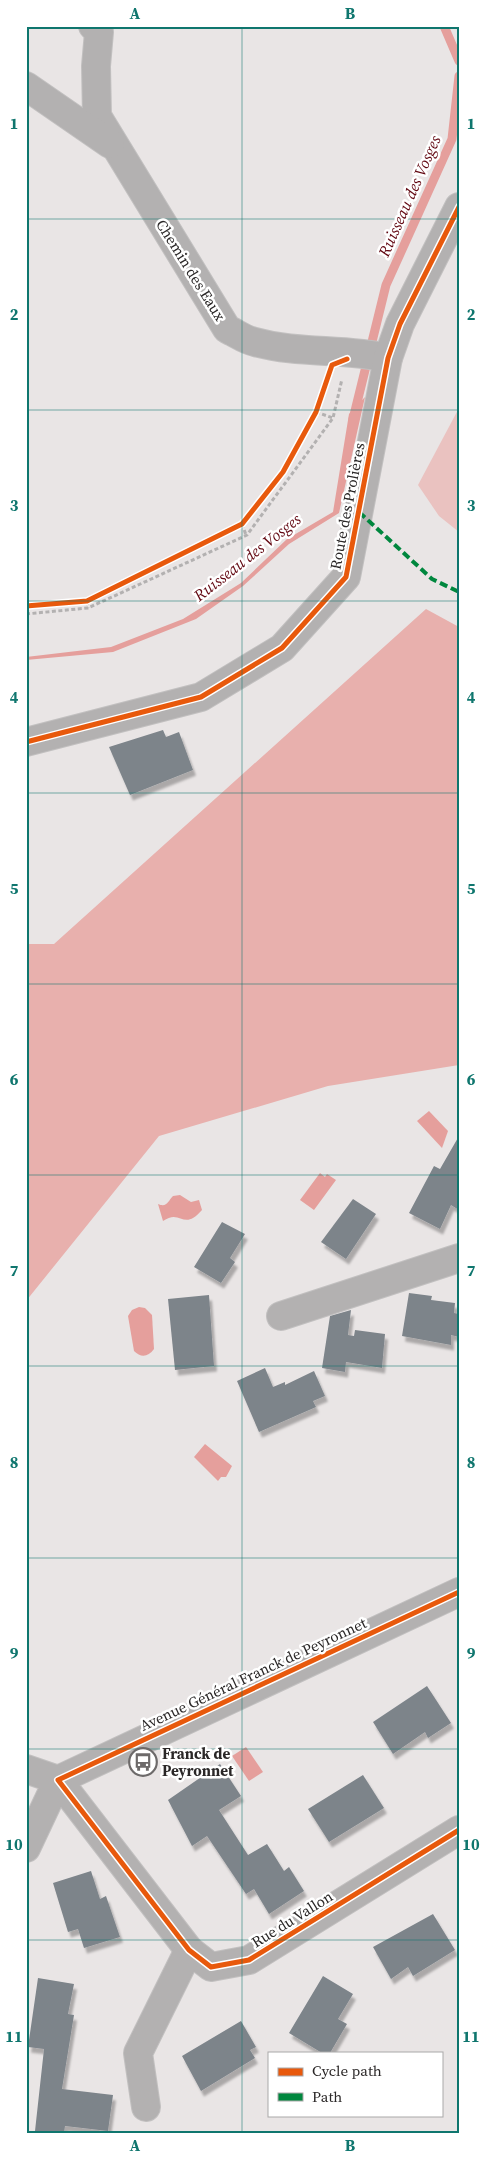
<svg xmlns="http://www.w3.org/2000/svg" width="485" height="2159" font-family="'Source Serif 4',serif">
	<defs>
		<filter id="shadow"><feDropShadow dx="3" dy="5.5" stdDeviation="1" flood-color="#0004"/></filter>
	</defs>
	<rect width="100%" height="100%" fill="#e9e5e5"/>
	<polygon fill="#eac2c0" points="459,408 459,532 439,516 418,485"/>
	<polygon fill="#e8b0ad" points="426,609 459,627 459,1065 328,1086 159,1136 26,1301 26,944 54,944"/>
	<g fill="#e59f9c">
		<polygon points="365,397 339,513 289,544 243,586 196,619 113,652 26,660 26,657 111,647 183,619 241,583 287,539 333,512 349,414"/>
		<polygon points="429,1111 448,1131 442,1148 417,1121"/>
		<polygon points="320,1173 325,1177 327,1174 336,1180 314,1210 300,1200"/>
		<path d="M180 1195 191 1202 199 1200 202 1210C183 1232 181 1208 163 1221L158 1204C167 1208 168 1201 173 1196Z"/>
		<path d="M139 1307 145 1308 152 1315 154 1349C148 1357 141 1358 134 1351L128 1316 132 1310Z"/>
		<polygon points="205,1444 232,1466 226,1477 221,1477 218,1481 194,1457"/>
		<polygon points="246,1747 263,1772 249,1781 232,1756"/>
	</g>
	<g fill="none" stroke-linecap="round" stroke-linejoin="round">
		<g stroke="#e59f9c" stroke-width="9">
			<polyline points="444,26 459,61"/>
			<polyline points="353,419 386,285 452,139 459,76"/>
		</g>
	</g>
	<g fill="#7d848a" filter="url(#shadow)">
		<polygon points="163,730 166,737 179,732 193,770 130,795 109,747"/>
		<polygon points="459,1136 459,1210 451,1205 440,1229 409,1213 434,1166 440,1169"/>
		<polygon points="353,1199 376,1214 346,1259 321,1242"/>
		<polygon points="222,1222 245,1234 230,1258 235,1262 221,1283 194,1267"/>
		<polygon points="409,1293 432,1296 431,1300 455,1303 454,1313 459,1314 459,1337 451,1335 451,1345 402,1336"/>
		<polygon points="209,1295 214,1366 175,1370 168,1299"/>
		<polygon points="351,1310 348,1335 354,1336 355,1330 385,1334 382,1368 346,1362 345,1372 322,1368 330,1316"/>
		<polygon points="265,1368 273,1387 285,1382 285,1385 314,1371 325,1396 313,1401 316,1407 259,1432 237,1381"/>
		<polygon points="427,1686 451,1723 428,1738 425,1732 393,1754 373,1722"/>
		<polygon points="220,1764 241,1796 219,1810 248,1855 267,1844 284,1871 289,1867 304,1891 269,1914 254,1889 246,1894 207,1836 192,1846 168,1800"/>
		<polygon points="363,1775 384,1808 329,1842 308,1809"/>
		<polygon points="91,1871 100,1899 106,1896 120,1937 84,1948 78,1929 68,1932 53,1883"/>
		<polygon points="433,1914 455,1950 413,1976 408,1967 391,1979 373,1947"/>
		<polygon points="323,1976 353,1994 338,2019 347,2024 330,2053 322,2053 289,2033"/>
		<polygon points="38,1978 74,1984 68,2014 74,2015 62,2089 113,2095 108,2131 65,2126 64,2133 35,2131 44,2049 28,2047"/>
		<polygon points="241,2021 256,2047 250,2050 255,2058 201,2091 182,2056"/>
	</g>
	<g fill="none" stroke-linecap="round" stroke-linejoin="round">
		<defs>
			<g id="minor">
				<path d="M93 26 99 32 96 66 97 116 227 329C236 333 245 340 255 342 298 354 344 348 388 358"/>
				<polyline points="26,86 110,144"/>
				<polyline points="26,742 201,697 282,648 346,577 388,358 400,324 459,207"/>
				<polyline points="281,1316 459,1258"/>
				<polyline points="459,1592 58,1780 189,1950 211,1967 249,1960 459,1830"/>
				<polyline points="26,1769 58,1780 26,1848"/>
				<polyline points="146,2107 138,2053 189,1950"/>
			</g>
		</defs>
		<use href="#minor" stroke="#c2c0c0" stroke-width="30"/>
		<g stroke="#b3b1b1" stroke-width="3" stroke-dasharray="4 2.5" stroke-linecap="butt">
			<polyline points="316,412 333,418"/>
			<polyline points="242,524 246,535"/>
			<polyline points="87,601 88,608"/>
			<polyline points="26,614 88,608 247,535 333,418 342,379"/>
		</g>
		<use href="#minor" stroke="#b3b1b1" stroke-width="28"/>
		<polyline stroke="#00873e" stroke-width="4" stroke-dasharray="8 4" stroke-linecap="butt" points="359,512 432,579 459,592"/>
		<defs>
			<g id="cycleway">
				<polyline points="26,606 87,601 242,524 283,472 316,412 332,365 347,359"/>
				<polyline points="26,742 201,697 282,648 346,577 388,358 400,324 459,207"/>
				<polyline points="459,1592 58,1780 189,1950 211,1967 249,1960 459,1830"/>
			</g>
		</defs>
		<use href="#cycleway" stroke="#fff" stroke-width="8"/>
		<use href="#cycleway" stroke="#e8590c" stroke-width="5"/>
	</g>
	<path fill="none" stroke="#0f766e" stroke-width="1" stroke-opacity="0.55" d="M242 26V2133M26 219H459M26 410H459M26 601H459M26 793H459M26 984H459M26 1175H459M26 1366H459M26 1558H459M26 1749H459M26 1940H459"/>
	<defs>
		<symbol id="bus-ring" viewBox="-11 -11 22 22"><circle r="9.5" fill="#fff" stroke="#6d6a6a" stroke-width="1.5"/><path d="M-5-6H5V4H4V6H2V4H-2V6H-4V4H-5ZM-3.5-4V0h7V-4ZM-3.5 1.2v1.5H-2V1.2ZM2 1.2v1.5H3.5V1.2Z" fill="#6d6a6a"/></symbol>
	</defs>
	<g fill-rule="evenodd">
		<use href="#bus-ring" x="127" y="1746" width="32" height="32"/>
	</g>
	<g text-anchor="middle" dominant-baseline="central" stroke-width="5" stroke-linejoin="round" paint-order="stroke">
		<g font-size="15" fill="#2a2727" stroke="#fff">
			<text transform="translate(191 270) rotate(58)">Chemin des Eaux</text>
			<text transform="translate(347 506) rotate(-79)">Route des Prolières</text>
			<text transform="translate(253 1674) rotate(-25)">Avenue Général Franck de Peyronnet</text>
			<text transform="translate(292 1919) rotate(-32)">Rue du Vallon</text>
		</g>
		<g font-size="15" font-weight="bold" fill="#2a2727" stroke="#fff" text-anchor="start">
			<text x="162" y="1753">Franck de<tspan x="162" dy="17">Peyronnet</tspan></text>
		</g>
		<g font-size="16" font-style="italic" fill="#620711" stroke="#fff">
			<text transform="translate(409 196) rotate(-66)">Ruisseau des Vosges</text>
			<text transform="translate(247 557) rotate(-38)">Ruisseau des Vosges</text>
		</g>
	</g>
	<rect width="485" height="2159" fill="none" stroke="#ffffff" stroke-width="55"/>
	<rect x="268" y="2052" width="175" height="65" fill="#ffffff" stroke="#aaa9a9"/>
	<rect x="278" y="2068" width="25" height="8" fill="#e8590c" stroke="#aaa9a9"/>
	<text x="312" y="2076" font-size="15" fill="#2a2727">Cycle path</text>
	<rect x="278" y="2093" width="25" height="8" fill="#00873e" stroke="#aaa9a9"/>
	<text x="312" y="2102" font-size="15" fill="#2a2727">Path</text>
	<rect x="28" y="28" width="430" height="2104" fill="none" stroke="#0f766e" stroke-width="2"/>
	<g font-size="16" text-anchor="middle" font-weight="bold" fill="#0f766e">
		<text x="135" y="19">A</text>
		<text x="350" y="19">B</text>
		<text x="14" y="129">1</text>
		<text x="471" y="129">1</text>
		<text x="14" y="320">2</text>
		<text x="471" y="320">2</text>
		<text x="14" y="511">3</text>
		<text x="471" y="511">3</text>
		<text x="14" y="703">4</text>
		<text x="471" y="703">4</text>
		<text x="14" y="894">5</text>
		<text x="471" y="894">5</text>
		<text x="14" y="1085">6</text>
		<text x="471" y="1085">6</text>
		<text x="14" y="1276">7</text>
		<text x="471" y="1276">7</text>
		<text x="14" y="1468">8</text>
		<text x="471" y="1468">8</text>
		<text x="14" y="1659">9</text>
		<text x="471" y="1659">9</text>
		<text x="14" y="1850">10</text>
		<text x="471" y="1850">10</text>
		<text x="14" y="2042">11</text>
		<text x="471" y="2042">11</text>
		<text x="135" y="2151">A</text>
		<text x="350" y="2151">B</text>
	</g>
</svg>
